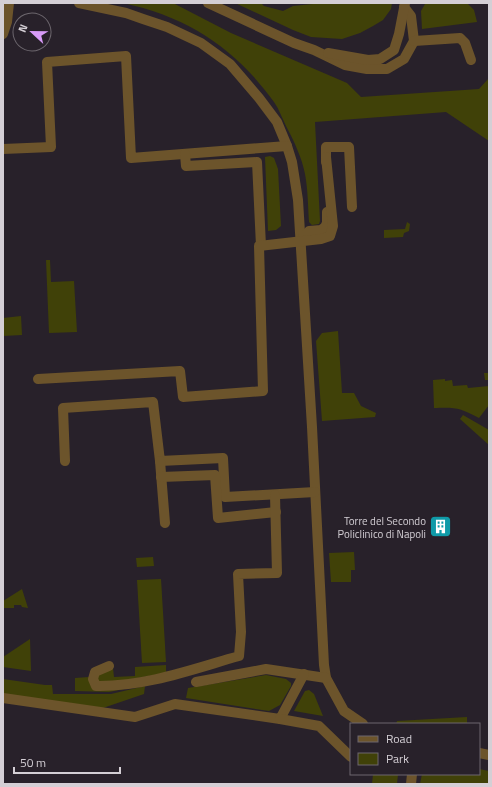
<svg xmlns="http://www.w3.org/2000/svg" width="492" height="787" font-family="'Titillium Web',sans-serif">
	<rect width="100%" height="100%" fill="#28212a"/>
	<g fill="#404108">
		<path d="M123 3H173L231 33 347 83 361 97 479 89 489 78V141L446 112 315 122 320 221 319 224 312 225 309 222C308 207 308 190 305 174 302 158 294 141 286 126 282 118 279 109 274 102 235 48 188 17 123 3Z"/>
		<polygon points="235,3 261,3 264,6 283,11 293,6 322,3 392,3 391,9 383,20 373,26 360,33 342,39 311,37 293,30"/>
		<polygon points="425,4 468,4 474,10 477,22 422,29 421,11"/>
		<polygon points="270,156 274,158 278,169 281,226 276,230 268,231 265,157"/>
		<polygon points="407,222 410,224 409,231 404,233 403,237 384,238 384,230 405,229"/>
		<polygon points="46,260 50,260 51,282 74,281 77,332 49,333"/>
		<polygon points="21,316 22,335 3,336 3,318"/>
		<polygon points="338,331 342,393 354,393 361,406 376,413 375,417 322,421 316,341 322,333"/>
		<path d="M484 373H489V405L479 418C460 408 456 407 434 408L433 380 445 379V381L452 380 453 386 467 385 468 388 489 386V380H485Z"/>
		<polygon points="463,415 489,430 489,445 460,419"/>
		<polygon points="354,552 355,570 351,570 351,582 331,582 329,553"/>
		<polygon points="153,557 154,566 137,567 136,558"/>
		<polygon points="161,579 166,662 142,663 137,580"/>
		<polygon points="22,589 28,608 22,607 21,605 14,605 14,608 3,608 3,601"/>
		<polygon points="30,639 31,671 3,667 3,657"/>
		<polygon points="166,665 166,673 98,685 95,675 113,668 114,677 135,676 135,667"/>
		<polygon points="266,675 286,679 291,683 291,686 280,705 269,711 186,698 188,688"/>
		<polygon points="89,677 91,684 165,681 109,692 75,691 75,678"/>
		<polygon points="3,679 45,685 52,685 53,694 111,694 145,686 144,694 100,709 3,695"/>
		<polygon points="309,690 314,694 323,716 294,711 305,691"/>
		<polygon points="467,717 467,724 396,724 397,721"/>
		<polygon points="479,769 489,771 489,784 420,784 422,774 479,774"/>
		<polygon points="373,774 398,774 397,784 372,784"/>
	</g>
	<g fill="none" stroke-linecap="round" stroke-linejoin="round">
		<g stroke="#6c542b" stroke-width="10">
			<polyline points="79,3 126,13 143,19 167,27 201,43 230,64 259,98 277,122 287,146 292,162 298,200 312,427 324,665 326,678 344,711 363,724"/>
			<polyline points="208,3 294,43 314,50 345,65 367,69 387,69 404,59 414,41 411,16 404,7"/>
			<polyline points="3,34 7,22 9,3"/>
			<polyline points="414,41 460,38 465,43 471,60"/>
			<polyline points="328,53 368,60 380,59 394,50 399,34 405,3"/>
			<polyline points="3,149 51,147 47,62 126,56 131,158 287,146"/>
			<polyline points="185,154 186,166 257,162 261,246"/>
			<polyline points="326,162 326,147 349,147 352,207"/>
			<polyline points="300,241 309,231 321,230 325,227 327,223 327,212"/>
			<polyline points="38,379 180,371 183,397 263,391 259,246 321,239 330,236 333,226 326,157"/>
			<polyline points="65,461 63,408 153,402 160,461 223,458 225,497 315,492"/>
			<polyline points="160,461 165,523"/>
			<polyline points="161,477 215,475 218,518 276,512"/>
			<path d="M109 666 95 672 93 679 96 686C145 687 193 669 239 656L241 632 238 574 277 573 275 495"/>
			<polyline points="196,682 266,669 326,678"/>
			<polyline points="3,698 135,717 175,704 280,719 304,674"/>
			<polyline points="280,719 319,726 351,757"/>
			<polyline points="479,753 489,755"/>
			<polyline points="411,784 412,774"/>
		</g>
	</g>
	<defs>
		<symbol id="building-square" viewBox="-11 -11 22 22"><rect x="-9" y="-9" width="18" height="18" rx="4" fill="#0f9aa8" stroke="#28212a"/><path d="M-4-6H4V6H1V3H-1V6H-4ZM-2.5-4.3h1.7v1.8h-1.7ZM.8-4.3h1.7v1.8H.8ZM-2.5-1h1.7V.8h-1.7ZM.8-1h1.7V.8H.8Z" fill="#fff"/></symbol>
	</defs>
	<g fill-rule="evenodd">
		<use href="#building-square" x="428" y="514" width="25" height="25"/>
	</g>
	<g text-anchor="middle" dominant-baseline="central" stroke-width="3" stroke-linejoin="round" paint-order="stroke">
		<g font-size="11" fill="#d4cfd5" stroke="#28212a" text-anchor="end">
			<text x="426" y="521">Torre del Secondo<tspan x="426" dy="13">Policlinico di Napoli</tspan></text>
		</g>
	</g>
	<rect width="492" height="787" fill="none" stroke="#d4cfd5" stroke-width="8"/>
	<rect x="350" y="723" width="130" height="52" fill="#28212a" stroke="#6d676e"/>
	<rect x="358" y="736" width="20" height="6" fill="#6c542b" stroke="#6d676e"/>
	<text x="386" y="743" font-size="12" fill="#d4cfd5">Road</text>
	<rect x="358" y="753" width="20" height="12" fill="#404108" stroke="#6d676e"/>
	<text x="386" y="763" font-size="12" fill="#d4cfd5">Park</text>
	<g transform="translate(32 32) rotate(292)"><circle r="19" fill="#28212a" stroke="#6d676e"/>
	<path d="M0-3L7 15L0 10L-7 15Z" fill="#d89bf8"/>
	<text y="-6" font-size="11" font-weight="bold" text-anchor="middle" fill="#d4cfd5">N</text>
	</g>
	<path d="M14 767v6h106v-6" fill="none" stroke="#d4cfd5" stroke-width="2"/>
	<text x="20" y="767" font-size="12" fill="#d4cfd5" stroke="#28212a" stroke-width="3" paint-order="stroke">50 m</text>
</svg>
